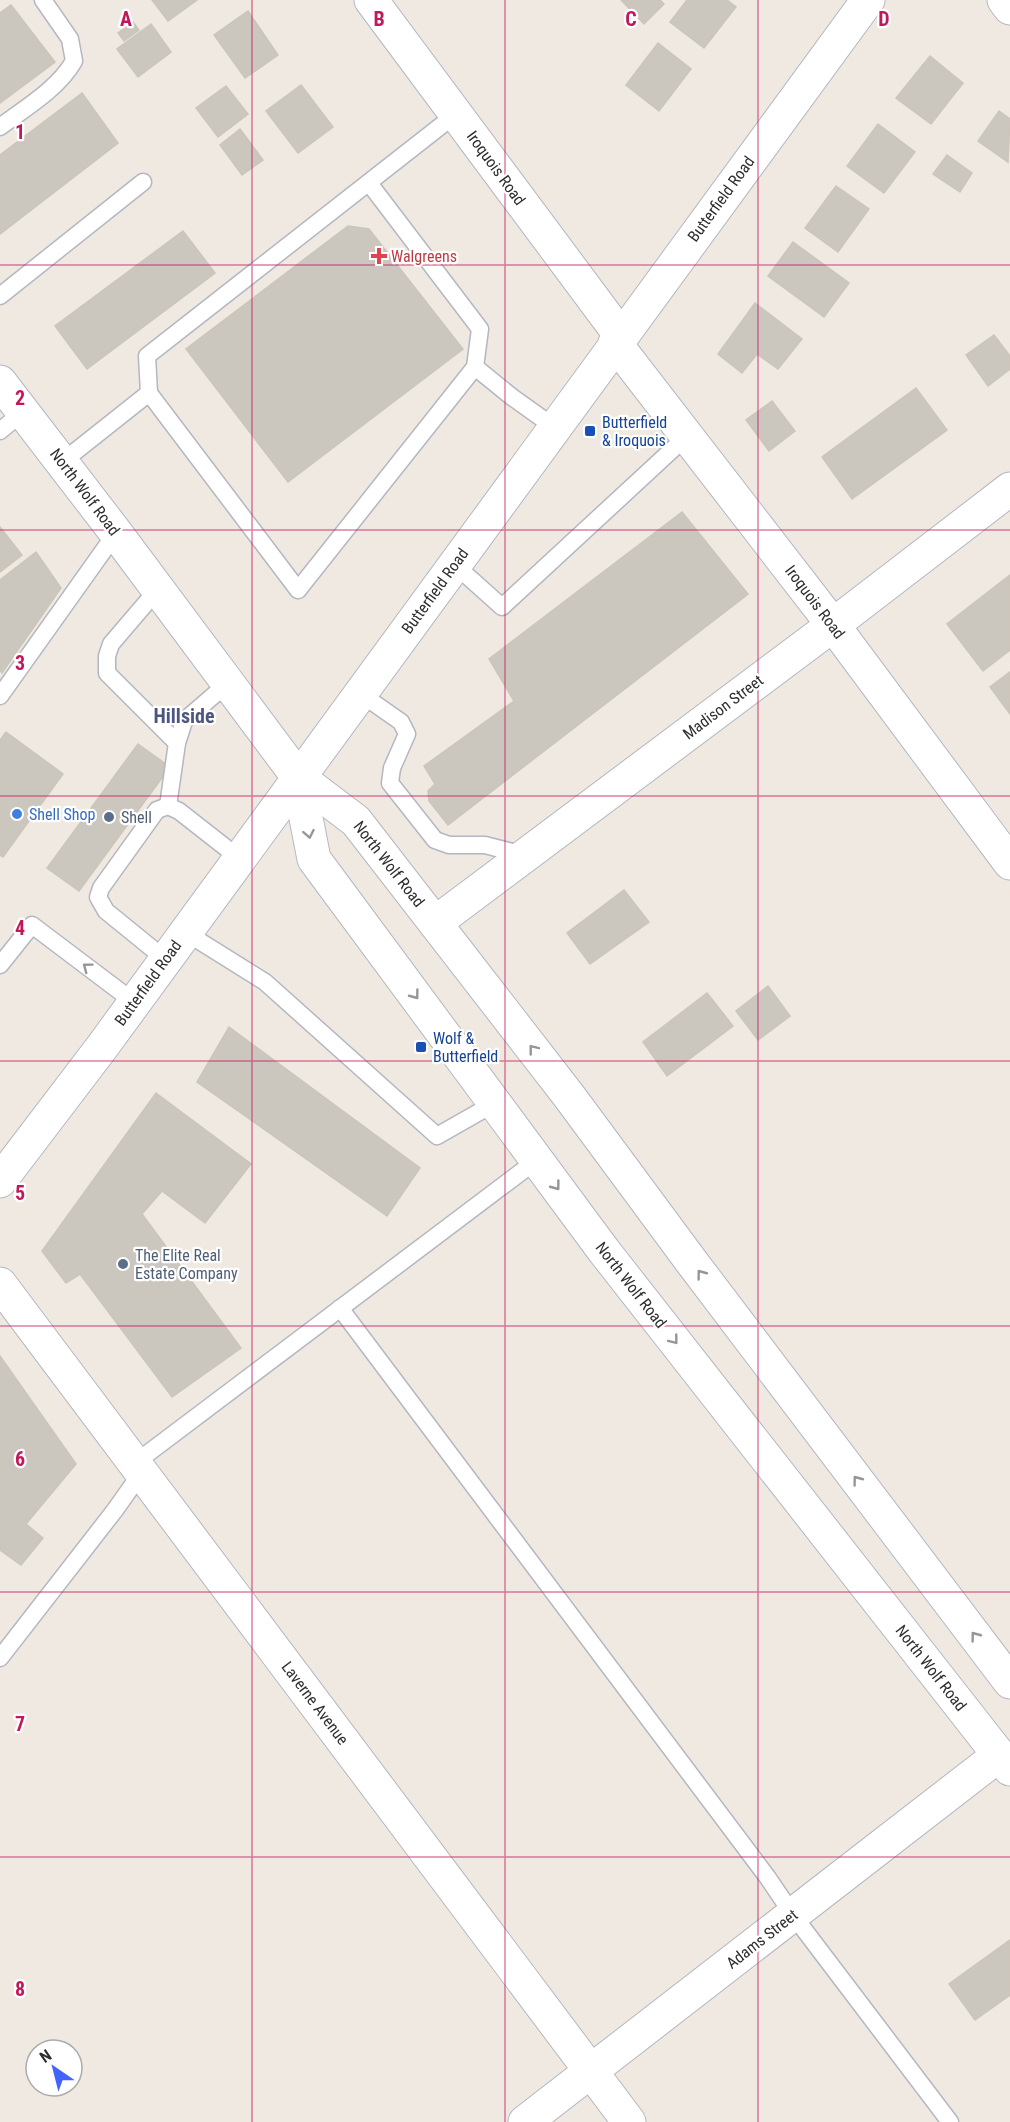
<svg xmlns="http://www.w3.org/2000/svg" width="1010" height="2122" font-family="'Roboto Condensed',sans-serif">
	<rect width="100%" height="100%" fill="#efe9e1"/>
	<g fill="#cbc7bf" stroke="#cbc5ba" stroke-width="1.5">
		<polygon points="152,0 197,0 168,21"/>
		<polygon points="621,0 660,0 664,4 644,24"/>
		<polygon points="687,0 727,0 736,7 704,48 670,22"/>
		<polygon points="11,5 55,62 0,103 0,13"/>
		<polygon points="248,11 278,55 245,78 214,35"/>
		<polygon points="133,22 139,30 124,41 118,33"/>
		<polygon points="151,24 171,52 138,77 117,49"/>
		<polygon points="658,43 691,69 659,111 626,85"/>
		<polygon points="930,56 963,83 931,124 896,98"/>
		<polygon points="301,85 333,127 298,153 266,111"/>
		<polygon points="226,86 248,114 218,137 196,108"/>
		<polygon points="82,93 118,143 0,234 0,155"/>
		<polygon points="999,111 1010,119 1008,162 978,141"/>
		<polygon points="878,124 915,152 884,193 847,166"/>
		<polygon points="240,129 263,160 242,175 220,145"/>
		<polygon points="947,155 972,173 960,192 933,174"/>
		<polygon points="836,186 869,209 838,252 805,228"/>
		<polygon points="348,226 369,229 463,349 288,482 186,349"/>
		<polygon points="183,231 215,273 87,369 55,326"/>
		<polygon points="793,242 849,283 824,317 768,276"/>
		<polygon points="755,303 802,339 778,369 757,354 742,373 718,354"/>
		<polygon points="994,335 1010,356 1010,369 988,386 966,355"/>
		<polygon points="916,388 947,430 852,499 822,457"/>
		<polygon points="772,401 795,431 769,451 746,420"/>
		<polygon points="682,512 748,594 448,825 429,801 428,791 435,784 424,766 514,701 489,659"/>
		<polygon points="0,527 22,555 0,572"/>
		<polygon points="36,552 61,588 2,673 0,670 0,580"/>
		<polygon points="1010,575 1010,650 983,671 947,624"/>
		<polygon points="1010,672 1010,714 990,687"/>
		<polygon points="6,732 63,774 3,857 0,855 0,740"/>
		<polygon points="138,744 170,767 79,891 47,868"/>
		<polygon points="624,890 649,922 590,964 567,933"/>
		<polygon points="768,986 790,1016 758,1040 736,1011"/>
		<polygon points="707,993 733,1026 667,1076 643,1042"/>
		<polygon points="229,1027 420,1168 387,1216 197,1082"/>
		<polygon points="156,1093 251,1164 205,1223 162,1191 142,1214 241,1348 172,1397 80,1274 66,1283 42,1251"/>
		<polygon points="0,1356 76,1464 26,1524 43,1538 21,1565 0,1550"/>
		<polygon points="1010,1940 1010,1995 975,2020 949,1984"/>
	</g>
	<g fill="none" stroke-linecap="round" stroke-linejoin="round">
		<defs>
			<g id="lane">
				<path d="M0 127C25 108 58 89 74 61L70 39 43 0"/>
				<polyline points="369,183 480,329 475,367"/>
				<polyline points="0,296 143,182"/>
				<polyline points="149,393 147,356 456,114"/>
				<polyline points="0,431 23,412"/>
				<polyline points="62,462 149,393 298,590 475,367 512,397 554,427"/>
				<polyline points="454,564 502,607 687,436"/>
				<polyline points="158,589 111,644 107,656 107,673 177,743"/>
				<polyline points="361,694 401,722 407,734 392,768 390,783 435,840 449,845 485,845 524,855"/>
				<polyline points="0,696 116,533"/>
				<polyline points="168,806 177,743 184,721 228,683"/>
				<polyline points="185,932 265,982 437,1136 495,1103"/>
				<polyline points="165,959 106,911 98,897 101,888 157,810 168,806 179,811 239,858"/>
				<polyline points="0,965 32,925 134,1002"/>
				<polyline points="340,1308 768,1878 793,1915 950,2122"/>
				<polyline points="135,1463 537,1160"/>
				<polyline points="0,1658 115,1510 142,1472"/>
			</g>
			<g id="street">
				<polyline points="371,0 621,336"/>
				<polyline points="1004,0 1010,8"/>
				<polyline points="615,343 833,625 1010,863"/>
				<polyline points="435,923 833,625 1010,489"/>
				<polyline points="0,1284 629,2122"/>
				<polyline points="525,2122 999,1755"/>
			</g>
			<g id="secondary">
				<polyline points="0,382 116,533 298,777 356,821 569,1096 691,1261 1010,1682"/>
				<polyline points="298,777 314,859 604,1251 1010,1769"/>
				<polyline points="0,1181 102,1047 868,0"/>
			</g>
		</defs>
		<use href="#lane" stroke="#b4b7c1" stroke-width="19"/>
		<use href="#street" stroke="#b4b7c1" stroke-width="35"/>
		<use href="#secondary" stroke="#b4b7c1" stroke-width="35"/>
		<use href="#lane" stroke="#fff" stroke-width="16"/>
		<use href="#street" stroke="#fff" stroke-width="33"/>
		<use href="#secondary" stroke="#fff" stroke-width="33"/>
	</g>
	<defs><path id="oneway-chevron" d="M-2-3.5L2.5 0L-2 3.5" fill="none" stroke-width="1.6" stroke-linecap="round" stroke-linejoin="round" transform="scale(1.5)"/></defs>
	<g stroke="#969696">
		<use href="#oneway-chevron" transform="translate(309 834) rotate(79)"/>
		<use href="#oneway-chevron" transform="translate(87 967) rotate(-143)"/>
		<use href="#oneway-chevron" transform="translate(415 995) rotate(53)"/>
		<use href="#oneway-chevron" transform="translate(533 1049) rotate(-128)"/>
		<use href="#oneway-chevron" transform="translate(556 1186) rotate(53)"/>
		<use href="#oneway-chevron" transform="translate(701 1274) rotate(-127)"/>
		<use href="#oneway-chevron" transform="translate(674 1340) rotate(52)"/>
		<use href="#oneway-chevron" transform="translate(857 1480) rotate(-127)"/>
		<use href="#oneway-chevron" transform="translate(975 1636) rotate(-127)"/>
	</g>
	<path fill="none" stroke="#c2185b" stroke-width="1.5" stroke-opacity="0.55" d="M252 0V2122M505 0V2122M758 0V2122M0 265H1010M0 530H1010M0 796H1010M0 1061H1010M0 1326H1010M0 1592H1010M0 1857H1010"/>
	<path fill="#e0444e" stroke="#fff" stroke-width="2" d="M376 247h6v6h6v6h-6v6h-6v-6h-6v-6h6z"/>
	<g fill="#1a4fb4" stroke="#fff" stroke-width="2">
		<rect x="584" y="425" width="12" height="12" rx="3"/>
		<rect x="415" y="1041" width="12" height="12" rx="3"/>
	</g>
	<circle fill="#3f7fe0" stroke="#fff" stroke-width="2" cx="17" cy="814" r="6"/>
	<g fill="#5c6f8a" stroke="#fff" stroke-width="2">
		<circle cx="109" cy="817" r="6"/>
		<circle cx="123" cy="1264" r="6"/>
	</g>
	<g text-anchor="middle" dominant-baseline="central" stroke-width="4.5" stroke-linejoin="round" paint-order="stroke">
		<g font-size="16" fill="#2e2e2e" stroke="#fff">
			<text transform="translate(496 168) rotate(54)">Iroquois Road</text>
			<text transform="translate(721 199) rotate(-54)">Butterfield Road</text>
			<text transform="translate(85 492) rotate(53)">North Wolf Road</text>
			<text transform="translate(435 591) rotate(-54)">Butterfield Road</text>
			<text transform="translate(815 602) rotate(53)">Iroquois Road</text>
			<text transform="translate(723 707) rotate(-37)">Madison Street</text>
			<text transform="translate(389 864) rotate(52)">North Wolf Road</text>
			<text transform="translate(148 983) rotate(-54)">Butterfield Road</text>
			<text transform="translate(631 1285) rotate(52)">North Wolf Road</text>
			<text transform="translate(931 1668) rotate(52)">North Wolf Road</text>
			<text transform="translate(315 1703) rotate(53)">Laverne Avenue</text>
			<text transform="translate(762 1939) rotate(-38)">Adams Street</text>
		</g>
		<g font-size="16" fill="#be3a42" stroke="#fff" text-anchor="start">
			<text x="391" y="256">Walgreens</text>
		</g>
		<g font-size="16" fill="#164399" stroke="#fff" text-anchor="start">
			<text x="602" y="422">Butterfield<tspan x="602" dy="18">&amp; Iroquois</tspan></text>
			<text x="433" y="1038">Wolf &amp;<tspan x="433" dy="18">Butterfield</tspan></text>
		</g>
		<g font-size="16" fill="#366cbe" stroke="#fff" text-anchor="start">
			<text x="29" y="814">Shell Shop</text>
		</g>
		<g font-size="16" fill="#4e5e75" stroke="#fff" text-anchor="start">
			<text x="121" y="817">Shell</text>
			<text x="135" y="1255">The Elite Real<tspan x="135" dy="18">Estate Company</tspan></text>
		</g>
		<g font-size="20" font-weight="bold" fill="#4d5680" stroke="#fff">
			<text x="184" y="716">Hillside</text>
		</g>
	</g>
	<g font-size="20" text-anchor="middle" font-weight="bold" fill="#c2185b" stroke="#fff" stroke-width="4.5" stroke-linejoin="round" paint-order="stroke">
		<text x="126" y="26">A</text>
		<text x="379" y="26">B</text>
		<text x="631" y="26">C</text>
		<text x="884" y="26">D</text>
		<text x="20" y="139">1</text>
		<text x="20" y="405">2</text>
		<text x="20" y="670">3</text>
		<text x="20" y="935">4</text>
		<text x="20" y="1200">5</text>
		<text x="20" y="1466">6</text>
		<text x="20" y="1731">7</text>
		<text x="20" y="1996">8</text>
	</g>
	<g transform="translate(54 2068) rotate(325)"><circle r="28" fill="#ffffff" stroke="#ababab" stroke-width="1.5"/>
	<path d="M0-4.5L10 22L0 15L-10 22Z" fill="#4264fb"/>
	<text y="-9" font-size="16" font-weight="bold" text-anchor="middle" fill="#2e2e2e">N</text>
	</g>
</svg>
